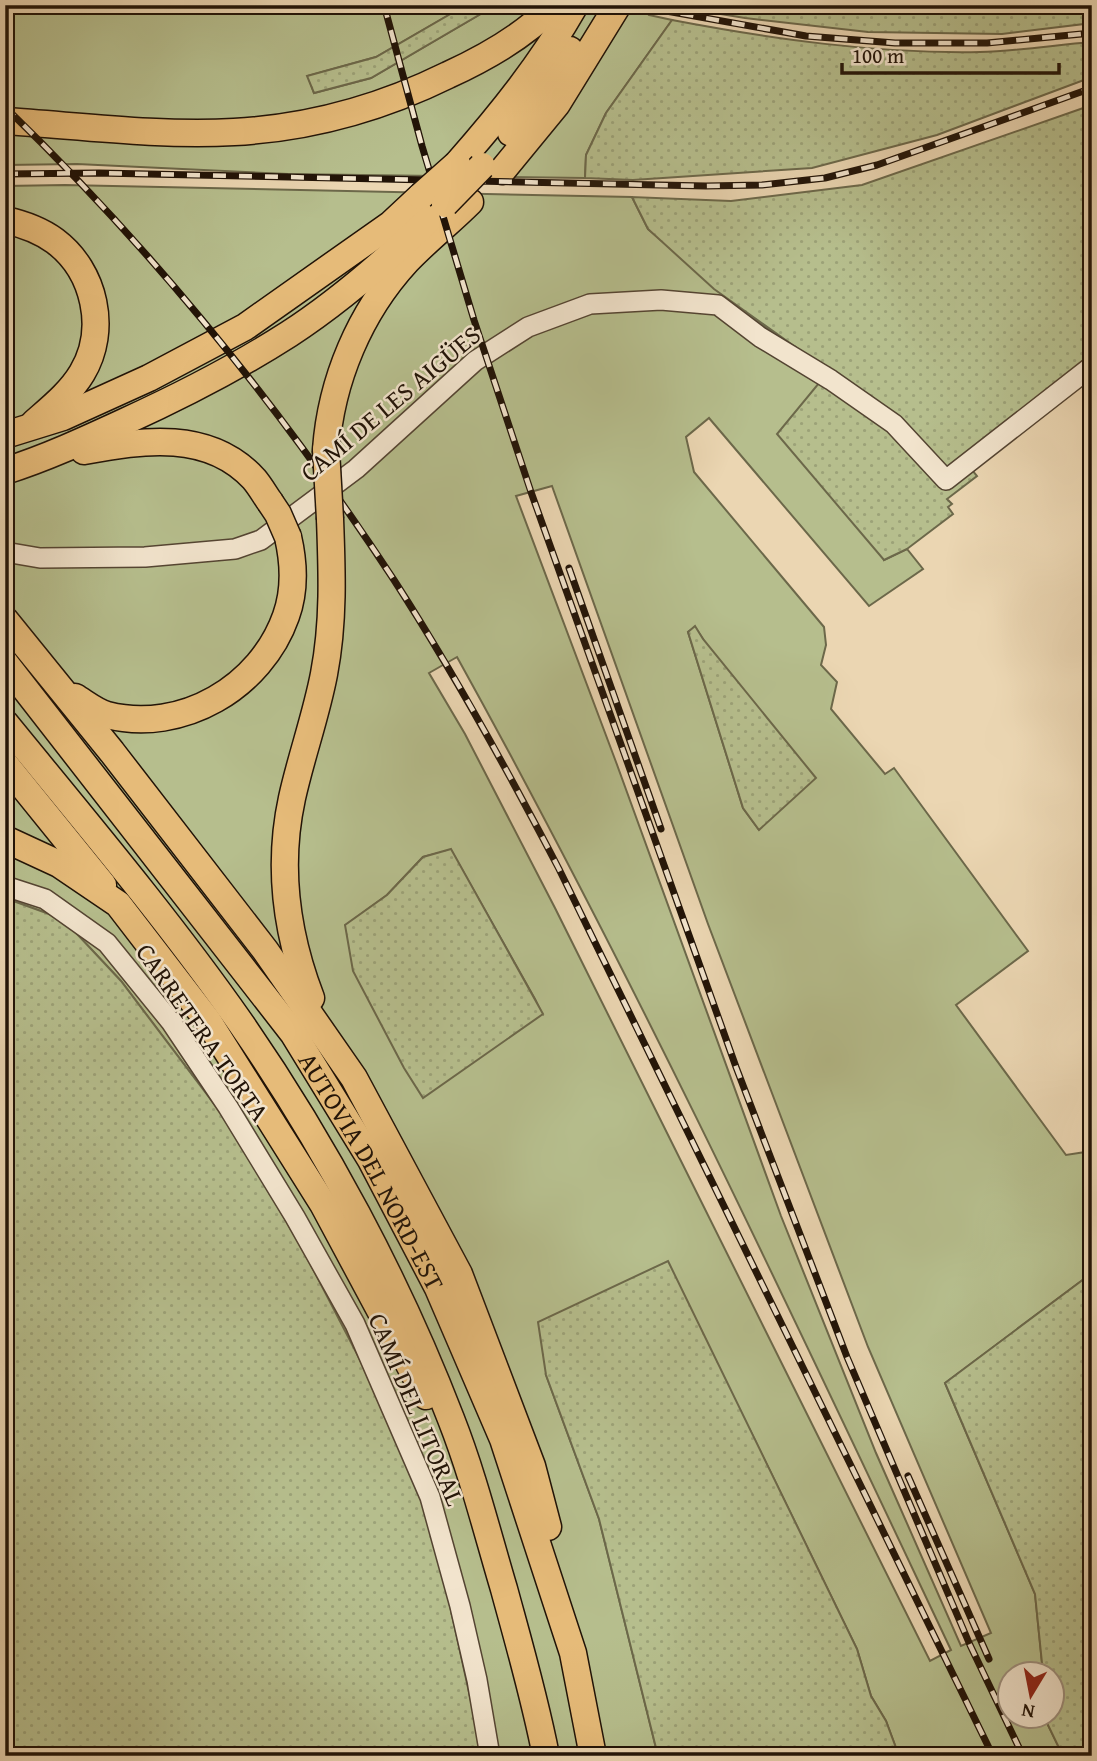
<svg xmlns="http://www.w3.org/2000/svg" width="1097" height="1761" font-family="'Gentium Book Plus',serif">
	<defs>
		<pattern id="garden-dots" width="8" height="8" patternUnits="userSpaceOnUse" patternTransform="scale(1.75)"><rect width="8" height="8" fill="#b6be8d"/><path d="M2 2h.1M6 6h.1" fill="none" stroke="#9ca278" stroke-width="1.8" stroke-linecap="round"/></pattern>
	</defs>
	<rect width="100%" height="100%" fill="#ebd6b2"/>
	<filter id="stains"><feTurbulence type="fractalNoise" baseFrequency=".00286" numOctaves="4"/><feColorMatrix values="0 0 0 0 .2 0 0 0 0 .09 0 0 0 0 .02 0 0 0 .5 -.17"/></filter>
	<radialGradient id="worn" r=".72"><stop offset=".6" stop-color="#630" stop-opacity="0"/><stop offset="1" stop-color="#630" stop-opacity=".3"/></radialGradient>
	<g fill="#b6be8d" stroke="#6c684a" stroke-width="2" fill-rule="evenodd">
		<polygon points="5,5 466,5 376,57 308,76 314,93 371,78 496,5 651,5 649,15 672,20 606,113 586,155 585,178 288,174 77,164 5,165"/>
		<path d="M65 185 632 197 648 229 747 314 830 371 884 560 907 549 923 569 869 606 709 418 686 437 694 472 824 627 826 645 821 665 837 682 831 709 885 774 894 768 1028 951 956 1005 1066 1155 1092 1151V1273L945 1383 1035 1594 1043 1673 1010 1674V1716H1046L1047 1723 1063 1756H899L886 1721 871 1696 857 1649 749 1428 546 1375 599 1519 658 1756H483L227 1121 121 981 63 919 5 898V186ZM552 486 708 924 868 1347 991 1633 961 1646 876 1453 781 1216 616 762 516 496ZM695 627 703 639 759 830 743 808 688 632ZM457 657C636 980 793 1316 951 1650L930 1661 555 908 465 734 429 673ZM451 850 535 999 542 1014 346 925 387 895 423 857Z"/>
	</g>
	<g fill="url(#garden-dots)" stroke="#6c684a" stroke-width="2">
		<polygon points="466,5 496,5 371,78 314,93 307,76 376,57"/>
		<polygon points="686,5 1092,5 1092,23 1002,34 868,32 745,18 684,8"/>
		<path d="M672 20C772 39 877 54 980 52 1017 51 1055 45 1092 42V77L937 135 812 168 633 180 585 178 586 155 606 113Z"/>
		<polygon points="1092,105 1092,372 968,465 977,476 947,499 952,504 948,507 953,514 907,549 884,560 777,434 829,371 714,289 648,229 632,197 731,201 862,185"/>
		<polygon points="695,626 703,639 816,778 759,830 743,808 688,632"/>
		<polygon points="451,849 543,1014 423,1098 404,1068 353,971 345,925 387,895 423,857"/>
		<polygon points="5,898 63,919 121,981 227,1121 301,1246 385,1408 432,1524 483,1756 5,1756"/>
		<polygon points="668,1261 857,1649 871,1696 886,1721 899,1756 658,1756 599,1519 546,1375 538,1322"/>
		<polygon points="1092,1273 1092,1756 1063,1756 1047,1723 1046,1716 1052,1716 1052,1674 1043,1673 1035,1594 945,1383"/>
	</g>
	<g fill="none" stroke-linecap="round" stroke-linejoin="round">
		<defs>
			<g id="minor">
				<polyline points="5,552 40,558 145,557 235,549 261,540 356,469 475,361 528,327 590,304 661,300 718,305 760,337 831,380 894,424 946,480 1092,366"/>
				<polyline points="5,886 45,899 107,943 171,1022 228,1107 295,1217 355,1324 430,1497 460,1606 477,1680 490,1756"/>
			</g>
			<g id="highway">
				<path d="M5 121C81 126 158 136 234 132 309 128 381 108 448 75 485 58 526 35 554 5"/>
				<polyline points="511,133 545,88 570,50"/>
				<path d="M457 164C501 114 542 63 575 5"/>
				<polyline points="502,171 557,104 618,5"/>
				<path d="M5 220C23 224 40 230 55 241 95 271 108 330 82 373 70 393 51 408 34 423"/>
				<polyline points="5,435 63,417 149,378 245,327 391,224 421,196"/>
				<path d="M326 450C331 380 360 312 407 261 427 240 450 222 470 202"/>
				<path d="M84 451C143 440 209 430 254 479 260 486 265 495 270 502"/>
				<path d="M5 471C46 458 85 440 124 422 181 396 236 368 289 334 346 297 397 251 445 204"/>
				<polyline points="5,620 112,752 265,950 354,1078 459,1274 532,1466 548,1527"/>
				<path id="s1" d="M5 663 293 1033 371 1160 438 1288 503 1439 573 1653 593 1756"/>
				<path d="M75 697C85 703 96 712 107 715 182 734 261 687 286 616 295 591 294 563 288 537"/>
				<path d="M5 723C85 821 167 918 240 1022 324 1143 398 1281 451 1419 473 1475 487 1532 504 1589 519 1644 535 1699 546 1756"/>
				<polyline points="5,764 103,885"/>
				<polyline points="5,839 59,864 118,904 208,1021 323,1204 426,1396"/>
				<path d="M311 998C286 933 277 867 292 798 301 757 316 716 324 674 334 622 332 571 330 519"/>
			</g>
		</defs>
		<use href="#minor" stroke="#544432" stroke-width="22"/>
		<use href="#highway" stroke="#211307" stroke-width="29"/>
		<use href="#minor" stroke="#f2e4cd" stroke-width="19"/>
		<use href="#highway" stroke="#e6bb79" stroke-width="26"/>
		<defs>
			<g id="rail">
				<polyline points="384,5 422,146 474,320 531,492 736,1067 847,1357 970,1645 1023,1756"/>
				<polyline points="655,9 806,36 895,43 987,43 1092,33"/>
				<path d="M5 107C152 249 282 409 394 580 454 673 508 771 559 869L993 1756"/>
				<polyline points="5,174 99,173 706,186 762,185 825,178 877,165 1092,88"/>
				<polyline points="569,568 661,829"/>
				<polyline points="908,1476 989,1659"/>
			</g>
		</defs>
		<use href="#rail" stroke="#211307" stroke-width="7"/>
		<use href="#rail" stroke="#f2e4cd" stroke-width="4.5" stroke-dasharray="13" stroke-linecap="butt"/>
		<defs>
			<g id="highway-bridge">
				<polyline points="421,196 457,164"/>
				<polyline points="445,204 482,166"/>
				<polyline points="326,450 330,519"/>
				<polyline points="270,502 278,514 288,537"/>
			</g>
		</defs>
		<use href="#highway-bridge" stroke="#211307" stroke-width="29" stroke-linecap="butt"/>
		<use href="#highway-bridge" stroke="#e6bb79" stroke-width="26"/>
	</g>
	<g text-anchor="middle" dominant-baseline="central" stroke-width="5" stroke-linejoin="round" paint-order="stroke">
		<g font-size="26" fill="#211307" stroke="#f2e4cd">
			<text transform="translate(390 403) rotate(-40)">CAMÍ DE LES AIGÜES</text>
			<text transform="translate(203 1032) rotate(55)">CARRETERA TORTA</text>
			<text stroke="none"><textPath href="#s1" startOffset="628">AUTOVIA DEL NORD-EST</textPath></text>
			<text transform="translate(417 1409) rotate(67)">CAMÍ DEL LITORAL</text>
		</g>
	</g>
	<rect width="1097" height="1761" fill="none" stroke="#ebd6b2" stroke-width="28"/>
	<rect x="7" y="7" width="1083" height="1747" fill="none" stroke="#211307" stroke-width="3.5"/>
	<rect x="14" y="14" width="1069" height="1733" fill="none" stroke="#211307" stroke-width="2"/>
	<g transform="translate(1031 1695) rotate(190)"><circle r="33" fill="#f2e4cd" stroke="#9e907e" stroke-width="2"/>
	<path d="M0-5L12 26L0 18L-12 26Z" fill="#8f2418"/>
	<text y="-10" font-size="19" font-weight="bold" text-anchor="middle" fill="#211307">N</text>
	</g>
	<path d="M842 63v10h217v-10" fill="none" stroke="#211307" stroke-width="3.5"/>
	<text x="852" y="63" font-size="21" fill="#211307" stroke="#f2e4cd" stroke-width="5" paint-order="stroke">100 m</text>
	<rect width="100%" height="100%" filter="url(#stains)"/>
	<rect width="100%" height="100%" fill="url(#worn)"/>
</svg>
